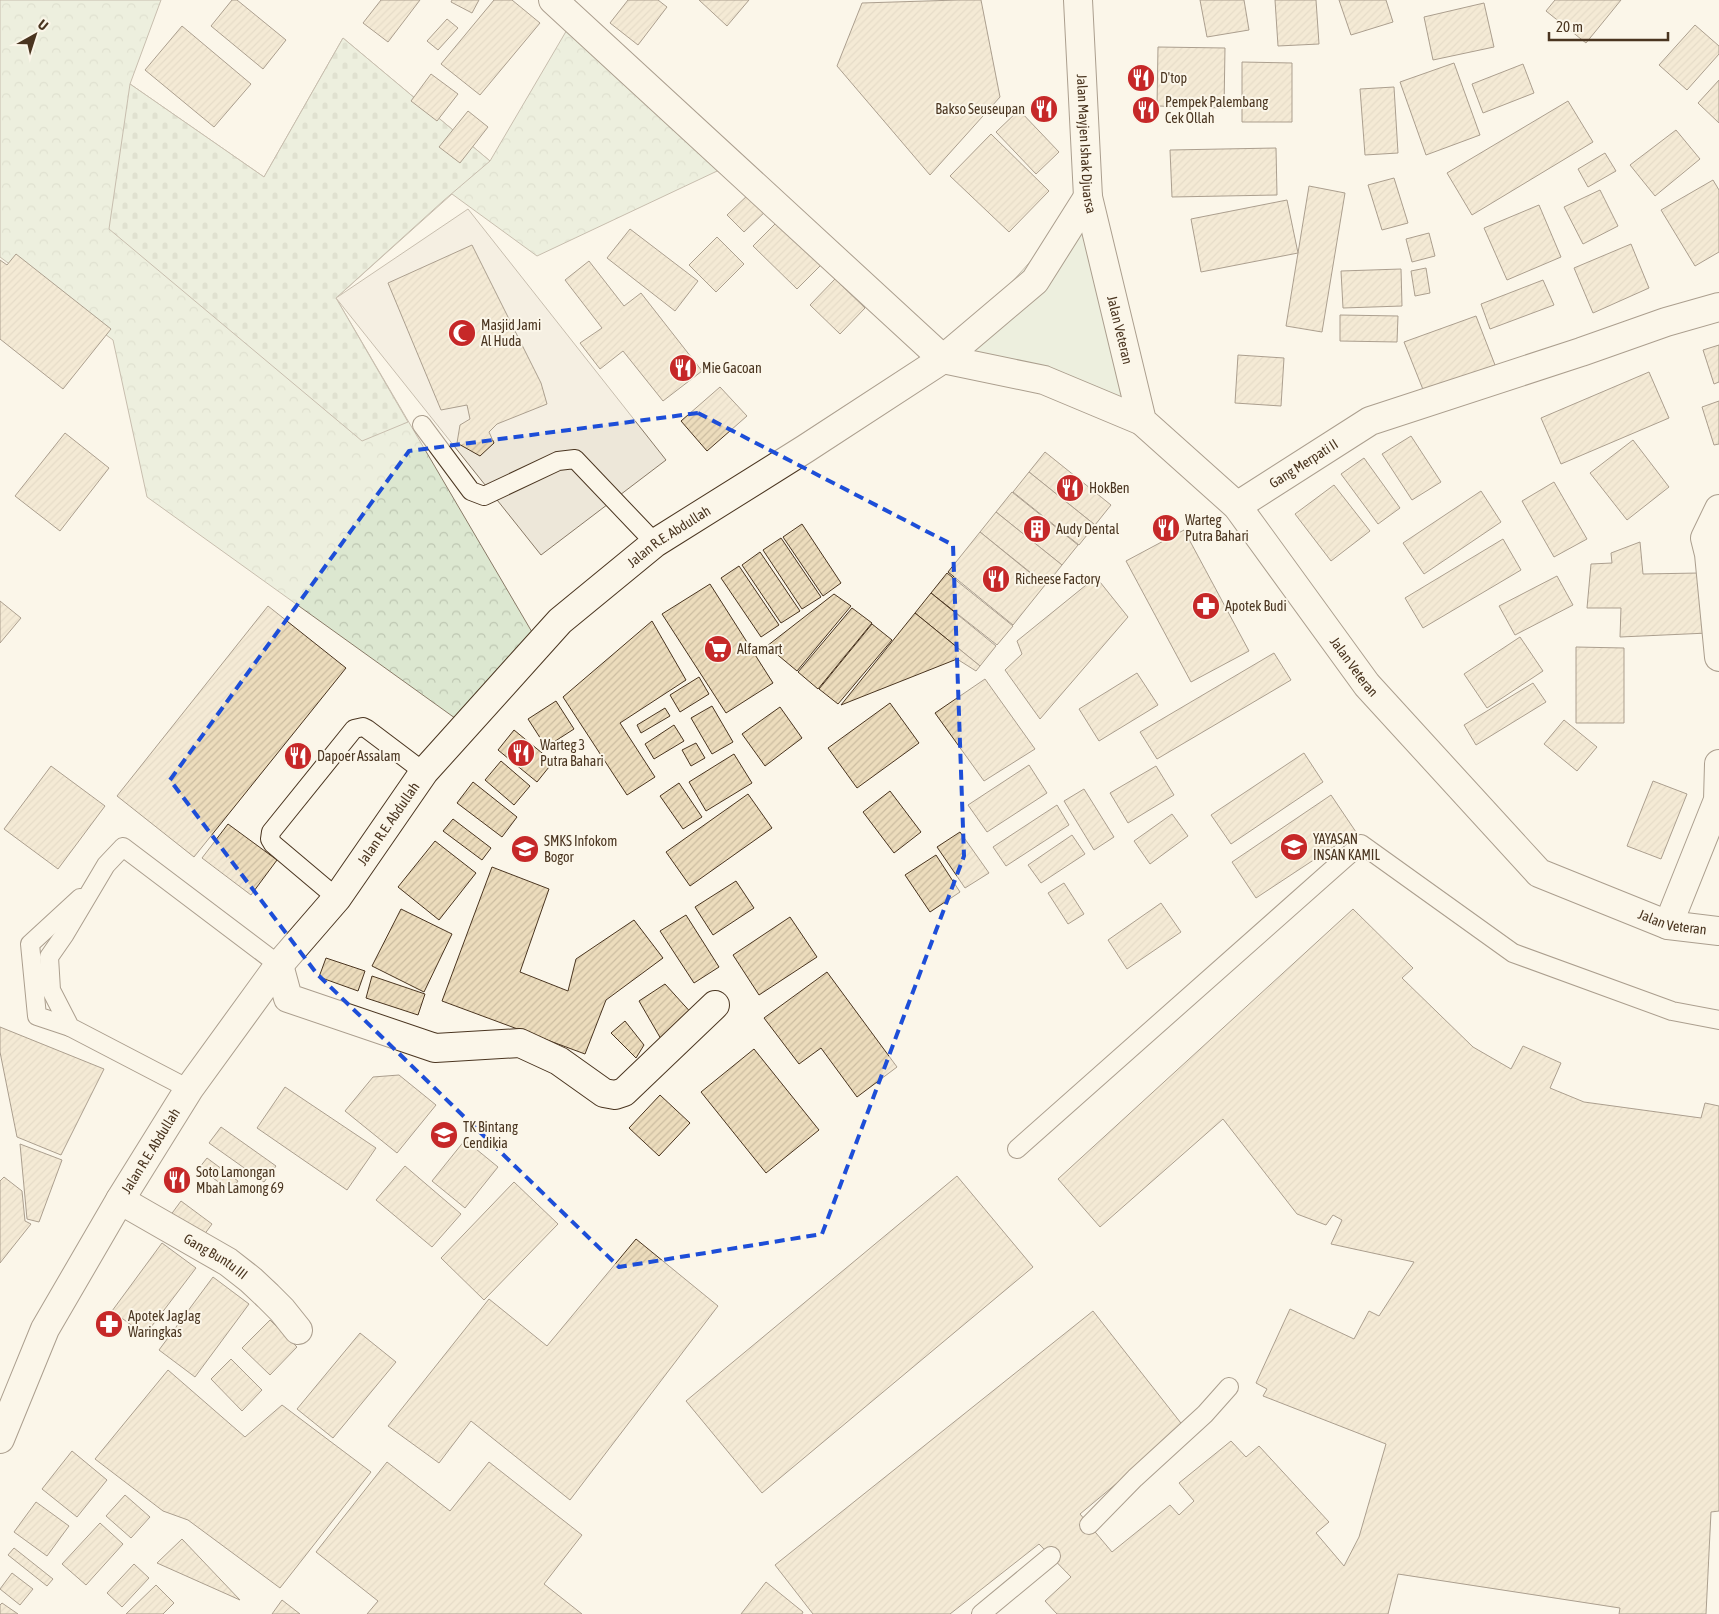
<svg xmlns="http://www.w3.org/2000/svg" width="1719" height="1614" font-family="'Asap Condensed',sans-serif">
	<defs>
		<pattern id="forest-crowns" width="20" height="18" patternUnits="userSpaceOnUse" patternTransform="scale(1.25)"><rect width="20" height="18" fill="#dce7d0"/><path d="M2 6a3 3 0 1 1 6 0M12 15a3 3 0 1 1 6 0" fill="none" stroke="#bec7b2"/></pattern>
		<pattern id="cemetery-stones" width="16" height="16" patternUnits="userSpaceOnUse" patternTransform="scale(1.25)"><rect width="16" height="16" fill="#dce7d0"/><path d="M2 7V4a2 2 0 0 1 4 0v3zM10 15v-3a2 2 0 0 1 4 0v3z" fill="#bec7b2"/></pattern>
		<pattern id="building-hatch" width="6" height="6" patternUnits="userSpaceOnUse" patternTransform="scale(1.25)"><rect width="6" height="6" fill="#ecdcbc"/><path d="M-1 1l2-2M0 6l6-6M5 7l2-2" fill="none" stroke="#ccbda1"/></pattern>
	</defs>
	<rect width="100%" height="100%" fill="#fbf6e9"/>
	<polygon fill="#dce7d0" stroke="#887966" points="1088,197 1142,421 943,359"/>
	<polygon fill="url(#forest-crowns)" stroke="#887966" points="0,0 161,0 130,84 264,177 343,38 490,161 568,28 732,164 537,256 452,194 336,298 539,644 466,726 147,497 113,340 0,257"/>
	<polygon fill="url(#cemetery-stones)" stroke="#887966" points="343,38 490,161 443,201 336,298 408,422 362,441 109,229 130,84 264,177"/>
	<polygon fill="#ede7d9" stroke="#887966" points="468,209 666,460 541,555 336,298"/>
	<g fill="url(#building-hatch)" stroke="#4a3520">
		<polygon points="232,0 237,0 286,40 263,69 211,26"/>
		<polygon points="381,0 420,0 388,42 363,23"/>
		<polygon points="452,0 479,0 472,13 451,2"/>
		<polygon points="494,0 512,0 540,23 480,95 441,64"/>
		<polygon points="628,0 658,0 667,7 638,45 610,23"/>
		<polygon points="699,0 749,0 727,26"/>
		<polygon points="958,0 981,0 1000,97 930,175 837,66 862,3"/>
		<polygon points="1200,0 1244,0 1249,30 1207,37"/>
		<polygon points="1275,0 1316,0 1319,44 1278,46"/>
		<polygon points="1339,0 1386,0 1393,22 1351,35"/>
		<polygon points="1555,0 1621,0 1586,43 1546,11"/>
		<polygon points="1484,3 1494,47 1433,60 1424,17"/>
		<polygon points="447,19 458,28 438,50 427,41"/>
		<polygon points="1695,25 1719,46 1719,54 1687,90 1659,65"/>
		<polygon points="182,26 251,84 214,127 145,70"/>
		<polygon points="1158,47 1225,48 1224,108 1157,106"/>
		<polygon points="1242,62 1292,63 1292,122 1242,122"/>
		<polygon points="1454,63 1480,135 1426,155 1400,82"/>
		<polygon points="1523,64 1534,93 1483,113 1472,84"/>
		<polygon points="431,74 458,94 437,121 411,101"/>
		<polygon points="1719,80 1719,123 1698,103"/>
		<polygon points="1394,87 1398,153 1365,155 1360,89"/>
		<polygon points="1568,101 1593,142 1472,215 1447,173"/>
		<polygon points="1019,110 1059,152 1036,174 996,132"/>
		<polygon points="468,111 488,127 460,163 439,147"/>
		<polygon points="1676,130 1700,159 1655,196 1630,165"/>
		<polygon points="991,134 1049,191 1009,232 950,176"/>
		<polygon points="1276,148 1277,195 1172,197 1170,150"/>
		<polygon points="1605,153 1616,171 1588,187 1578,169"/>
		<polygon points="1394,178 1408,223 1382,230 1368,185"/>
		<polygon points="1713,180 1719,190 1719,252 1695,266 1661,210"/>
		<polygon points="1309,186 1345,193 1322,332 1286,326"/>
		<polygon points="1600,190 1618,226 1583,244 1564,207"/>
		<polygon points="752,191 769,208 744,232 727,215"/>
		<polygon points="1287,200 1298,253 1201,272 1191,219"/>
		<polygon points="1539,205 1561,257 1507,280 1484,228"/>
		<polygon points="779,220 823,263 797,289 753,246"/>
		<polygon points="630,229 698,281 675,311 607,258"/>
		<polygon points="1429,233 1435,256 1412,262 1406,239"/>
		<polygon points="717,237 744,264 716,292 689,265"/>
		<polygon points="1631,244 1649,288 1593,313 1574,268"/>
		<polygon points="472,245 541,383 547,404 497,424 489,432 494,443 480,456 457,443 460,425 470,419 467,405 441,410 388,283"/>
		<polygon points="16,254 111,329 63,389 0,339 0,260 7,265"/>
		<polygon points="589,261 624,306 641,293 702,371 663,401 623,351 600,369 580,343 602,328 565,280"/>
		<polygon points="1426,268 1430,293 1415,296 1411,271"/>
		<polygon points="1401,269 1402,306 1343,308 1341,271"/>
		<polygon points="835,279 865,308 840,334 810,305"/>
		<polygon points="1543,280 1554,305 1490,329 1481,304"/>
		<polygon points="1340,315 1398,316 1397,342 1340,341"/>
		<polygon points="1476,316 1495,365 1424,392 1404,342"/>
		<polygon points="1719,345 1719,382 1714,384 1703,350"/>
		<polygon points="1238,355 1284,358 1281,406 1235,403"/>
		<polygon points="1649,372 1669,418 1561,464 1541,418"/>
		<polygon points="720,387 747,416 707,451 681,421"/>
		<polygon points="1719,401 1719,444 1714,445 1702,407"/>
		<polygon points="65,433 109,468 60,531 15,496"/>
		<polygon points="1411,436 1441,482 1412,500 1382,454"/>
		<polygon points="1633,440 1669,487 1627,520 1590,473"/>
		<polygon points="1045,452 1111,505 1095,525 1029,472"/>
		<polygon points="1364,458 1400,508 1378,524 1341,474"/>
		<polygon points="1029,472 1095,525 1079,545 1013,492"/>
		<polygon points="1554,482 1587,539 1554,557 1522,501"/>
		<polygon points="1334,485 1370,531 1331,561 1295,514"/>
		<polygon points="1481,491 1501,522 1424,574 1403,543"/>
		<polygon points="1012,492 1078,545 1062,565 996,512"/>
		<polygon points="996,512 1062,565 1046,585 980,532"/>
		<polygon points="802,524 841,583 823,596 783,537"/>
		<polygon points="1184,530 1249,651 1191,682 1126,561"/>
		<polygon points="980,532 1045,585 1013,625 948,572"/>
		<polygon points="781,538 821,597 802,609 763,550"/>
		<polygon points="1503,539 1521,570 1423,628 1405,598"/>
		<polygon points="1640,542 1643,574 1699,573 1708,633 1620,637 1621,608 1587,608 1591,564 1612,563 1611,553"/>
		<polygon points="760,552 800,611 781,623 742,565"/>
		<polygon points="739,566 779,625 761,637 721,578"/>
		<polygon points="947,573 1013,626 997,645 931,593"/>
		<polygon points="1557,576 1573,605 1515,635 1499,606"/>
		<polygon points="1096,577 1128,617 1040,719 1005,670 1022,654 1017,641"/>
		<polygon points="710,584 773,683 726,713 662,614"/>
		<polygon points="931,593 996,646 980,666 915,613"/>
		<polygon points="834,594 851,606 797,671 767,646"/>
		<polygon points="0,601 21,618 0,643"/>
		<polygon points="268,606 346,668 194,857 117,796"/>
		<polygon points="852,608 872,623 818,689 798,672"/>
		<polygon points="915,613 980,666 976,671 957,659 841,705"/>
		<polygon points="652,621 686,680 620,723 655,777 627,795 563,697"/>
		<polygon points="872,624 892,640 838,704 819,689"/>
		<polygon points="1520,637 1543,671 1487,708 1464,674"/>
		<polygon points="1576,647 1624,648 1624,723 1576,723"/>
		<polygon points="1274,653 1291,680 1157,759 1140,732"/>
		<polygon points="1137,673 1158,705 1099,741 1079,709"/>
		<polygon points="699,677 709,694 680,712 670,695"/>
		<polygon points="985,679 1035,749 984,781 935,713"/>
		<polygon points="1533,683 1546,702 1476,745 1464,725"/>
		<polygon points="556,701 574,729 546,747 528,719"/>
		<polygon points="890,703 919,743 857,788 828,748"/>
		<polygon points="712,706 733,742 712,754 691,718"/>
		<polygon points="780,707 802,738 765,766 742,734"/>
		<polygon points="665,708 670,716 641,733 637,725"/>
		<polygon points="1564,720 1597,747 1577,771 1544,744"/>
		<polygon points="674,725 684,741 654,759 645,744"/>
		<polygon points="514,730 553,762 537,782 498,750"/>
		<polygon points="696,743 705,758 691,766 682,750"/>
		<polygon points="1304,753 1323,782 1231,844 1211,815"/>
		<polygon points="734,754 752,783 706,811 689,782"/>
		<polygon points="501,761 530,786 514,805 485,780"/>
		<polygon points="1029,765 1047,793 987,832 968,805"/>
		<polygon points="51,766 105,806 58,869 4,829"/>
		<polygon points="1156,766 1174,795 1128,823 1110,793"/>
		<polygon points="1653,781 1687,794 1661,859 1627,846"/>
		<polygon points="473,782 517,817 502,837 457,803"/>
		<polygon points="679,783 702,817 683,829 660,796"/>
		<polygon points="1084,789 1114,837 1094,850 1064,801"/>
		<polygon points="890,791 921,832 894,853 863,812"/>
		<polygon points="748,794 772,828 690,886 666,852"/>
		<polygon points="1331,795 1356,832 1256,898 1232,862"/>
		<polygon points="1057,805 1069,825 1006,866 993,847"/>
		<polygon points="1172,814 1188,836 1150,864 1134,841"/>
		<polygon points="453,819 491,848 482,860 443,831"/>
		<polygon points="228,824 277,860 251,895 202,858"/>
		<polygon points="960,832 989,873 965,888 937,847"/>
		<polygon points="1072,835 1085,854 1041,883 1028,865"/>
		<polygon points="435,841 476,873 439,920 398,887"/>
		<polygon points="936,855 960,892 930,912 905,875"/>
		<polygon points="492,867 549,889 520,972 568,991 576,959 634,920 663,958 606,1000 585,1054 442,1001"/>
		<polygon points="736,881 754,908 713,935 695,907"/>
		<polygon points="1064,883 1084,914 1068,924 1048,893"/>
		<polygon points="1161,903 1181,932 1127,969 1108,940"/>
		<polygon points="401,909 452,934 424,992 372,966"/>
		<polygon points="1353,909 1413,968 1402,978 1473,1047 1511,1069 1523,1046 1561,1063 1550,1088 1584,1102 1701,1118 1705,1103 1719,1106 1719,1511 1711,1512 1706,1614 1619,1614 1620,1608 1398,1574 1388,1614 1057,1614 1045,1601 1071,1577 1039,1544 950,1614 813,1614 775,1565 1093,1311 1184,1427 1080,1514 1112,1552 1170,1505 1179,1515 1194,1501 1179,1483 1231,1441 1246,1457 1259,1446 1329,1522 1316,1533 1344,1566 1359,1537 1386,1444 1263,1396 1267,1389 1256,1383 1290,1309 1354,1339 1369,1311 1379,1316 1414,1262 1331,1244 1342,1220 1333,1215 1326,1225 1297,1214 1223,1119 1100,1227 1058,1179"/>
		<polygon points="686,915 719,967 694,983 660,931"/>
		<polygon points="790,917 817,957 759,995 733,955"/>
		<polygon points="326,958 365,971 358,991 319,977"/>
		<polygon points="827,972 897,1067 857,1097 821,1048 799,1064 764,1018"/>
		<polygon points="372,976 425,994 418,1015 366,998"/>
		<polygon points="665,984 694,1016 661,1039 639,1001"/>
		<polygon points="625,1021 644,1045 636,1058 611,1033"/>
		<polygon points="0,1027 104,1069 61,1155 17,1137 0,1052"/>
		<polygon points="754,1049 819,1130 766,1173 701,1092"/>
		<polygon points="399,1075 436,1105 397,1153 345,1111 373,1077"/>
		<polygon points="285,1087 376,1148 347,1190 257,1128"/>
		<polygon points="660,1095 690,1123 659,1156 629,1128"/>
		<polygon points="221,1127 276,1166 264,1182 209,1143"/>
		<polygon points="465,1140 498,1167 465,1208 432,1181"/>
		<polygon points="20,1144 62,1160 39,1222 27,1219"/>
		<polygon points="207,1158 238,1181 231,1191 199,1168"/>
		<polygon points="405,1166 461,1214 432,1247 376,1200"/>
		<polygon points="957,1176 1033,1267 762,1493 686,1401"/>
		<polygon points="4,1177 22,1191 25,1221 31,1224 0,1263 0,1181"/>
		<polygon points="514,1182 558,1224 484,1300 441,1258"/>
		<polygon points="181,1201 212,1224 201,1239 170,1216"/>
		<polygon points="636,1239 718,1306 570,1500 471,1421 439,1463 388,1426 489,1299 547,1346"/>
		<polygon points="162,1243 196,1268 145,1335 112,1311"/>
		<polygon points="213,1277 249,1304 195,1377 159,1350"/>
		<polygon points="270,1320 297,1347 270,1375 242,1348"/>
		<polygon points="360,1333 396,1362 333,1438 297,1409"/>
		<polygon points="231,1359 262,1390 242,1411 211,1379"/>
		<polygon points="168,1370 245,1437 282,1405 371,1472 280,1588 188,1520 163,1511 95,1459"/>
		<polygon points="72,1451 107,1480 77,1517 42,1489"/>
		<polygon points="387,1462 450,1511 489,1462 582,1535 544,1584 582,1614 367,1614 378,1601 316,1552"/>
		<polygon points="125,1495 150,1517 131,1538 106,1516"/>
		<polygon points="36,1502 69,1526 47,1556 14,1532"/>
		<polygon points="100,1523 123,1544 86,1585 62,1564"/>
		<polygon points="182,1539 240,1600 157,1563"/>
		<polygon points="14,1548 53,1579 47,1586 8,1555"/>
		<polygon points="134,1564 149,1578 122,1607 107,1593"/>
		<polygon points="12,1573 33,1589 20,1605 0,1589"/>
		<polygon points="766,1582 803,1612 802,1614 741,1614"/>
		<polygon points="156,1585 174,1603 163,1614 126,1614"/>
		<polygon points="282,1600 300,1614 272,1614"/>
		<polygon points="2,1603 18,1614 0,1614 0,1605"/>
	</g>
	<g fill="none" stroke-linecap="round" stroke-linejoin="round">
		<defs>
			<g id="service">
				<polyline points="422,425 471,491 484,496 558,461 575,459 655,543"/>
				<polyline points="337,898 273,844 270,839 271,832 354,729 363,727 367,729 424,772"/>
				<polyline points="70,1027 37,1016 30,944 80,898"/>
				<polyline points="189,1089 70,1027 51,990 49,957 65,934 106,865 123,847 279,965"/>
				<polyline points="1017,1149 1361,844 1513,953 1672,1011 1719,1020"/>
				<polyline points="1089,1525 1135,1478 1205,1414 1229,1387"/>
				<polyline points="981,1614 1051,1556"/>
			</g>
			<g id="minor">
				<polyline points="553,0 943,359"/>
				<path id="s1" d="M1237 506 1370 421 1581 352 1666 322 1719 307"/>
				<polyline points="1719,509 1705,538 1709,554 1719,657"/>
				<polyline points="1668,925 1718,800 1719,764"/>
				<polyline points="279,965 288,998 435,1048 520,1043 559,1061 604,1093 615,1095 624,1092 715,1005"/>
				<path id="s2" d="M120 1200 228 1262 251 1280 268 1296 282 1310 298 1330"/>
			</g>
			<g id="primary">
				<path id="s3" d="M1078 0 1088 197 1142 421 1237 506 1367 685 1539 873 1668 925 1719 931"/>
				<polyline points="943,359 1044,380 1142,421"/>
				<path id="s4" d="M0 1439 45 1329 120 1200 189 1089 279 965 337 898 424 772 560 621 655 543 805 449 943 359 1035 281 1088 197"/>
			</g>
		</defs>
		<use href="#service" stroke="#4a3520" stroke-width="20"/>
		<use href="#minor" stroke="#4a3520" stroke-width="30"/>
		<use href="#primary" stroke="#4a3520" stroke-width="30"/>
		<use href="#service" stroke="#fbf6e9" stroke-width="18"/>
		<use href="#minor" stroke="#fbf6e9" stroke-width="28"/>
		<use href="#primary" stroke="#fbf6e9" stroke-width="28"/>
	</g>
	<path d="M0 0H1719V1614H0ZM698 413 953 545 964 856 822 1234 619 1267 317 974 170 780 409 451Z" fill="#fbf6e9" fill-opacity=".55" fill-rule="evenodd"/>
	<path fill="none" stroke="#1d4ed8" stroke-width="4" stroke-dasharray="10 6" stroke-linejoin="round" d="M698 413 953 545 964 856 822 1234 619 1267 317 974 170 780 409 451Z"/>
	<defs>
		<symbol id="restaurant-disc" viewBox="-11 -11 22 22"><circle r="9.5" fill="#c62828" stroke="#fbf6e9"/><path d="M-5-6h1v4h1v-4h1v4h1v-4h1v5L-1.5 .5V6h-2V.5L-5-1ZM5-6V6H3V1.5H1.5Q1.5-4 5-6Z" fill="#fff"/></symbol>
		<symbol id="mosque-disc" viewBox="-11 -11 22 22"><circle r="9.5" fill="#c62828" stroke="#fbf6e9"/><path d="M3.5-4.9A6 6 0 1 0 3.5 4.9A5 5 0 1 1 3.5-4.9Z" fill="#fff"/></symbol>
		<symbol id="building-disc" viewBox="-11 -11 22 22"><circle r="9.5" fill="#c62828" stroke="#fbf6e9"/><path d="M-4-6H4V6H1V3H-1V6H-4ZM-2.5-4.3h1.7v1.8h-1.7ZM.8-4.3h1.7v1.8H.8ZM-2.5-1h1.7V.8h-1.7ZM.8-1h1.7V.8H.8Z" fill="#fff"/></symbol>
		<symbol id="pharmacy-disc" viewBox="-11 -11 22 22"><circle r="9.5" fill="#c62828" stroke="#fbf6e9"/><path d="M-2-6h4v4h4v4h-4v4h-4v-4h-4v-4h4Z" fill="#fff"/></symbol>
		<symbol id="supermarket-disc" viewBox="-11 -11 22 22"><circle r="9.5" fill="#c62828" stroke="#fbf6e9"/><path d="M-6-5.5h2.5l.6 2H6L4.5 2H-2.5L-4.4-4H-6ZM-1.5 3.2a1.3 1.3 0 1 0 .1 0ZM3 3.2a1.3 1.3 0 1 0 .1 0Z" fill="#fff"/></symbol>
		<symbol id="school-disc" viewBox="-11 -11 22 22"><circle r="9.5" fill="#c62828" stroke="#fbf6e9"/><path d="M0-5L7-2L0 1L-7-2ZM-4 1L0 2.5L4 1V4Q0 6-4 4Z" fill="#fff"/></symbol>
	</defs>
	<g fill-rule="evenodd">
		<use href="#restaurant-disc" x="1125" y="62" width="32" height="32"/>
		<use href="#restaurant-disc" x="1028" y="93" width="32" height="32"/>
		<use href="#restaurant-disc" x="1130" y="94" width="32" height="32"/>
		<use href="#mosque-disc" x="446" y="317" width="32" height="32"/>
		<use href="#restaurant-disc" x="667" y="352" width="32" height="32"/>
		<use href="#restaurant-disc" x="1054" y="472" width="32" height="32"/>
		<use href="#restaurant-disc" x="1150" y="512" width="32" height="32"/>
		<use href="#building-disc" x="1021" y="513" width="32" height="32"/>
		<use href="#restaurant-disc" x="980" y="563" width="32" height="32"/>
		<use href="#pharmacy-disc" x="1190" y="590" width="32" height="32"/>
		<use href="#supermarket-disc" x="702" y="633" width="32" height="32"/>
		<use href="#restaurant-disc" x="505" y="737" width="32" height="32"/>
		<use href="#restaurant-disc" x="282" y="740" width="32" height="32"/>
		<use href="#school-disc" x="1278" y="831" width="32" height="32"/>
		<use href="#school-disc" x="509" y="833" width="32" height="32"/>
		<use href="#school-disc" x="428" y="1119" width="32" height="32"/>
		<use href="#restaurant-disc" x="161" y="1164" width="32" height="32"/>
		<use href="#pharmacy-disc" x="93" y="1308" width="32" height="32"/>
	</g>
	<g text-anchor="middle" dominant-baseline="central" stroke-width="4" stroke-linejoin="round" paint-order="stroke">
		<g font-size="14" fill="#4a3520" stroke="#fbf6e9" text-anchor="start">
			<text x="1160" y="78">D'top</text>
			<text x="1165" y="102">Pempek Palembang<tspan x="1165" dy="16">Cek Ollah</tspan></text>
			<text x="1025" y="109" text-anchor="end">Bakso Seuseupan</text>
			<text x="481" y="325">Masjid Jami<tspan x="481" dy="16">Al Huda</tspan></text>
			<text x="702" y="368">Mie Gacoan</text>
			<text x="1089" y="488">HokBen</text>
			<text x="1185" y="520">Warteg<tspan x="1185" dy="16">Putra Bahari</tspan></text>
			<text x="1056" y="529">Audy Dental</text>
			<text x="1015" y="579">Richeese Factory</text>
			<text x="1225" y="606">Apotek Budi</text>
			<text x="737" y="649">Alfamart</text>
			<text x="540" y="745">Warteg 3<tspan x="540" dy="16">Putra Bahari</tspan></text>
			<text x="317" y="756">Dapoer Assalam</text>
			<text x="1313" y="839">YAYASAN<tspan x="1313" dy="16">INSAN KAMIL</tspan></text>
			<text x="544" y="841">SMKS Infokom<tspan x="544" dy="16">Bogor</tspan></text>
			<text x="463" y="1127">TK Bintang<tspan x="463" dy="16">Cendikia</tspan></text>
			<text x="196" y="1172">Soto Lamongan<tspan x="196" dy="16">Mbah Lamong 69</tspan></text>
			<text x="128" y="1316">Apotek JagJag<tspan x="128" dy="16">Waringkas</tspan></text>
		</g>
		<g font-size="14" fill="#4a3520" stroke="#fbf6e9">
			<text stroke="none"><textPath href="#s3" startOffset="144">Jalan Mayjen Ishak Djuarsa</textPath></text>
			<text stroke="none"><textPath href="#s3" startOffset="334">Jalan Veteran</textPath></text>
			<text stroke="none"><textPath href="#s1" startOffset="79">Gang Merpati II</textPath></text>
			<text stroke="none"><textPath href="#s4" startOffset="1135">Jalan R.E. Abdullah</textPath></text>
			<text stroke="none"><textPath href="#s3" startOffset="754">Jalan Veteran</textPath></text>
			<text stroke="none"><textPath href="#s4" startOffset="731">Jalan R.E. Abdullah</textPath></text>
			<text stroke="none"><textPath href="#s3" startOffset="1174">Jalan Veteran</textPath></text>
			<text stroke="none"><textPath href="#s4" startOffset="326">Jalan R.E. Abdullah</textPath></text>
			<text stroke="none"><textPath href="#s2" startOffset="111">Gang Buntu III</textPath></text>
		</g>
	</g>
	<g transform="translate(35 35) rotate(39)" stroke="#fbf6e9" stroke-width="4" paint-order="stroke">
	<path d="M0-4L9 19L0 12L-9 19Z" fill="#4a3520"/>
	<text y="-8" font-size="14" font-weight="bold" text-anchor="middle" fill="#4a3520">U</text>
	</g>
	<path d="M1549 32v8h119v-8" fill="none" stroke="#4a3520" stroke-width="2.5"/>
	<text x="1556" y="32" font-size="15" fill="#4a3520" stroke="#fbf6e9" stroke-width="4" paint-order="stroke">20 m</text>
</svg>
